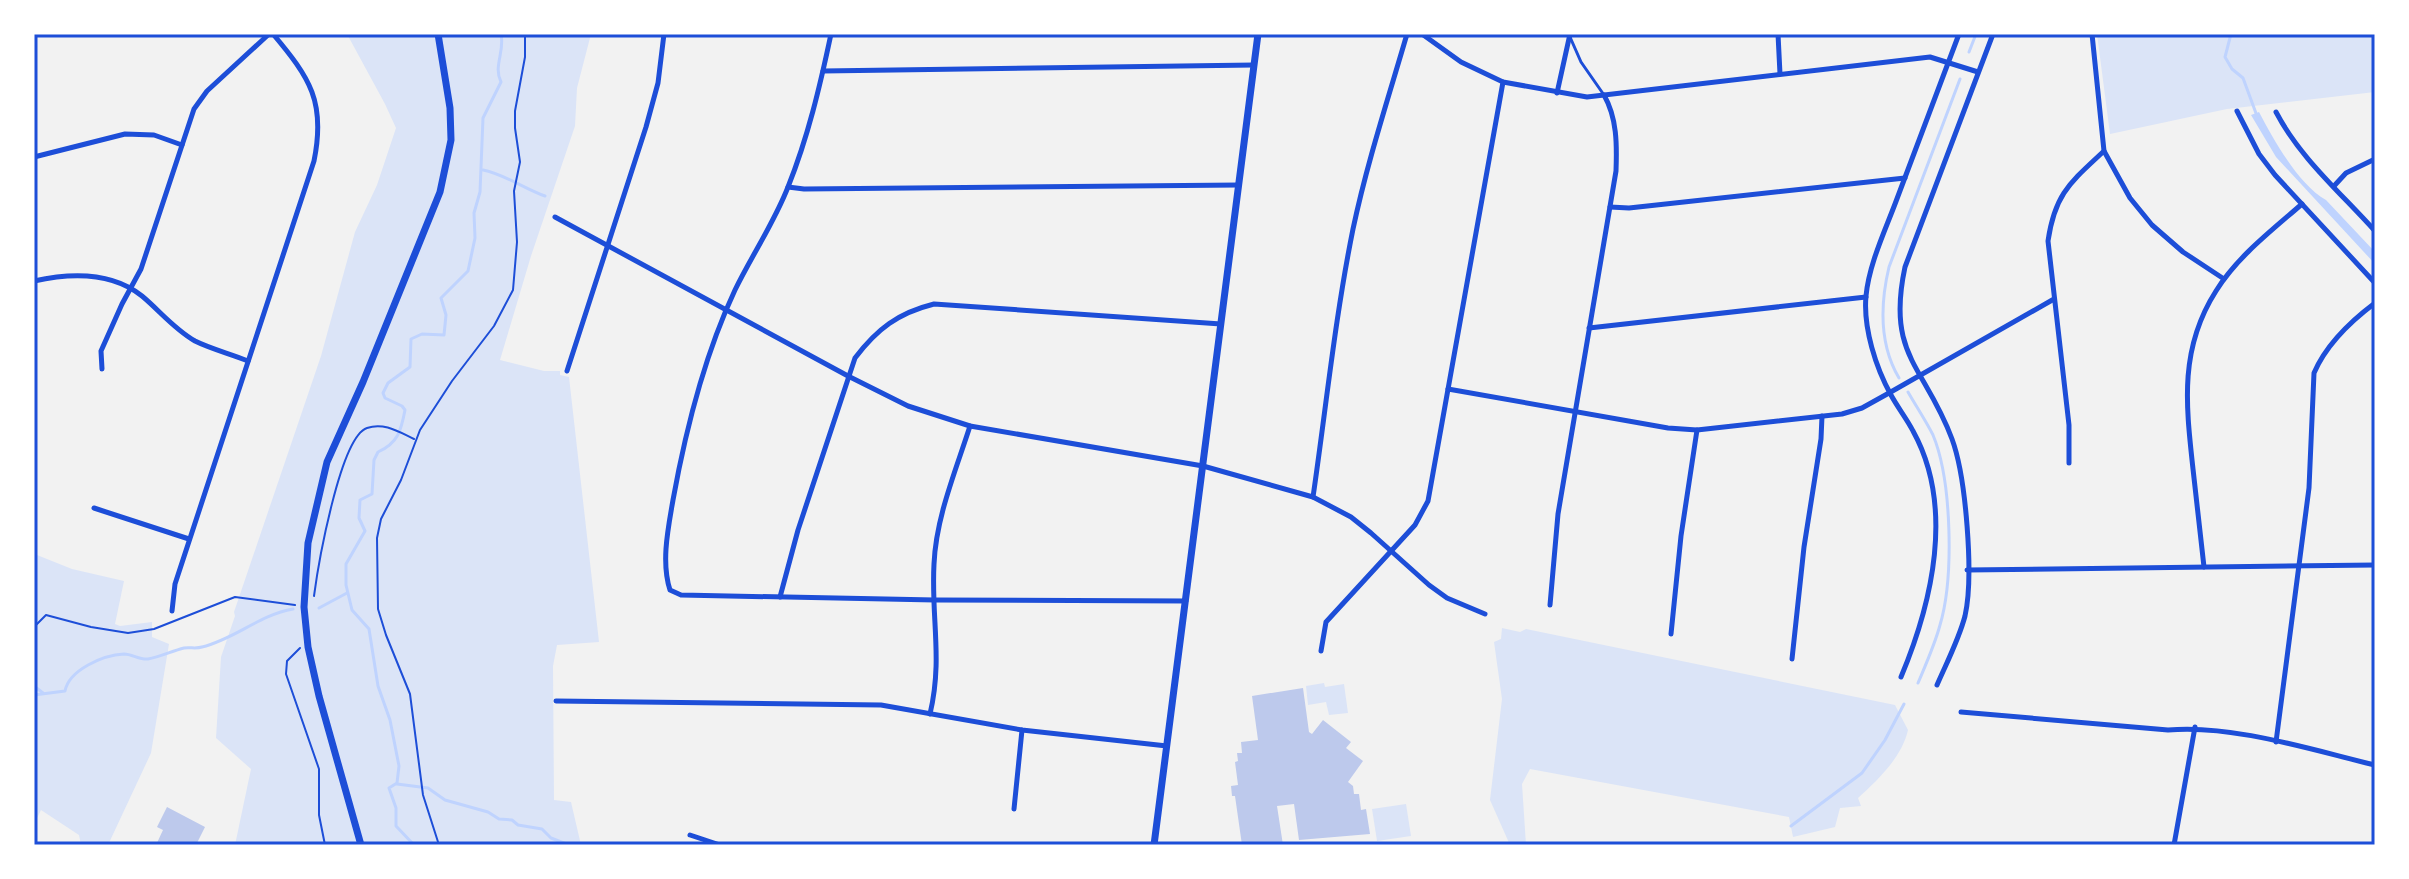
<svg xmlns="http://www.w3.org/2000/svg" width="2409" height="879" font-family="Helvetica,sans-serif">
	<rect width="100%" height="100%" fill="#f2f2f2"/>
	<g fill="#dbe4f7">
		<polygon points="347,34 591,34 577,88 575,126 531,256 500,360 544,371 560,371 560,375 569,377 599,642 557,645 553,666 554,800 571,802 581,845 235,845 251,769 216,738 221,657 235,616 234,612 321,356 355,232 377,185 396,128 385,104"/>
		<polygon points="2097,34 2375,34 2375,92 2227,109 2110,134"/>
		<polygon points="34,551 37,555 72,569 124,581 115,624 120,626 152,622 152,637 169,644 151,753 108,845 81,845 79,835 41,810 34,824"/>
		<path d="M1502 628 1520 632 1526 629 1895 705 1908 730C1902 757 1878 780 1858 798L1861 806 1840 808 1835 827 1793 837 1789 817 1530 769 1522 784 1526 845H1510L1490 800 1502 699 1494 642 1501 639Z"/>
		<polygon points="1324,683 1325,687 1344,684 1348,713 1329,715 1326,702 1308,705 1306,686"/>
		<polygon points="1406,804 1411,836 1377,841 1372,809"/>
	</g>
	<path fill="#bfd3fe" d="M2259 112C2273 139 2299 185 2326 200L2375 252V264L2276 157 2251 115Z"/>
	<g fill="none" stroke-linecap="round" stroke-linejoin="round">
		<g stroke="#bfd3fe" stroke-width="3">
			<polyline points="2231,34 2225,57 2232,69 2243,78 2257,116"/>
			<polyline points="1969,52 1976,34"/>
			<path d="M483 170C504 174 525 189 545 196"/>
			<path d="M1899 378C1879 344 1880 305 1889 267L1960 79"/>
			<path d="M1908 392C1916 406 1926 421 1933 435 1952 481 1954 578 1940 625 1935 644 1926 664 1918 683"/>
			<polyline points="319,608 347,593"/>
			<polyline points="34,686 43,693"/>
			<path d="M34 695 65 691C69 670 103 655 124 654 132 654 140 660 148 659 160 657 172 651 184 648 190 647 196 649 202 647 235 639 259 615 293 609"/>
			<polyline points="397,784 428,788 445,800 488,812 499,819 512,820 518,825 542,829 551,838 569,845"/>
			<polyline points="1791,826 1862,773 1885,740 1904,704"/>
			<path d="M414 845 396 826V808L389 788 397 783 399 766 390 720 378 686 369 629 352 610 346 585V564L365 531 359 518 360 500 372 494 374 460 378 452C398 443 401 431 405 410L402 406 385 398 383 393 388 383 410 367 411 339 422 334 444 335 446 315 441 298 468 271 475 238 474 213 480 192 483 118 501 82C493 66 505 52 501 34"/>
		</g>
	</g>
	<g fill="#bdc9ec">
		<polygon points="1303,688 1309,732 1312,734 1323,720 1351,742 1346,748 1363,761 1348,782 1353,786 1354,794 1359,794 1361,810 1366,809 1370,834 1299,840 1294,804 1277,806 1283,845 1242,845 1235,796 1232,796 1231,786 1238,785 1235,762 1238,761 1237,753 1242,753 1241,742 1258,740 1252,696"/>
		<polygon points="167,807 205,827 196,845 156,845 163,830 157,827"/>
	</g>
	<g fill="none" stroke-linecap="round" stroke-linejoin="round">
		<g stroke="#1d4ed8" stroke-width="2">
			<path d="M314 596C318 566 340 437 367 428 384 422 399 432 414 439"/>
			<polyline points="34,627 46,615 91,627 128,633 154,629 235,597 295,605"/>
			<polyline points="300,648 287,661 286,674 319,769 319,815 325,845"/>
			<polyline points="439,845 423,795 410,694 386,635 378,609 377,538 381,519 401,480 420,430 452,381 494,326 513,290 517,242 514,191 520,162 515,128 515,111 525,57 525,34"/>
		</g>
		<polyline stroke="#1d4ed8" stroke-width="3" points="1570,37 1581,62 1604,95"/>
		<g stroke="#1d4ed8" stroke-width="5">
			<path d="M831 34C820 86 808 137 788 187 774 223 752 255 735 290 704 356 686 428 673 500 668 529 661 562 670 590L681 595 935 600 1186 601"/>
			<polyline points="1422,34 1461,62 1503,82 1587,97 1930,57 1978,72"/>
			<polyline points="1778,34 1780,74"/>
			<polyline points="2092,34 2104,151 2130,198 2152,225 2183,252 2224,279"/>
			<polyline points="823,71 1254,65"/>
			<polyline points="1557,93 1570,34"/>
			<polyline points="2237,111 2259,154 2275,175 2375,283"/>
			<path d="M2276 112C2300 158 2341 193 2375 231"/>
			<polyline points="34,157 125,134 154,135 182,145"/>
			<polyline points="2334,186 2346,173 2375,159"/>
			<polyline points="788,187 804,189 1239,185"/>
			<polyline points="1610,207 1629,208 1905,178"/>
			<polyline points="555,217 848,376 908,406 970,426 1203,466 1313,497 1351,517 1371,533 1429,585 1447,598 1485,614"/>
			<path d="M34 281C70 273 112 272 142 296 160 311 174 329 195 341 211 349 231 354 248 361"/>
			<polyline points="1589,328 1866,297"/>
			<polyline points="102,369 101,351 122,304 141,269 194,109 207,91 269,34"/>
			<polyline points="567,371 646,127 658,83 664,34"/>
			<polyline points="1448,389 1668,428 1697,430 1842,414 1862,408 1889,393 2054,299"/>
			<path d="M2069 463V425L2048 241C2055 193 2071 182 2104 151"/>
			<path d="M1313 497C1326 408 1335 318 1353 229 1367 163 1388 99 1407 34"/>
			<polyline points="94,508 189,539"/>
			<path d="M2204 567C2200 534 2197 502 2193 469 2186 405 2179 349 2216 291 2237 257 2271 231 2302 204"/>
			<polyline points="1967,570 2375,565"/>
			<path d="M780 597 798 530 855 358C877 329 898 313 934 304L1221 324"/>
			<path d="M1550 605 1558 514 1616 171C1617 144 1617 118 1604 95"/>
			<path d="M172 611 175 584 314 161C326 102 310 78 273 34"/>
			<polyline points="1671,634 1681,536 1697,430"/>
			<polyline points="1321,651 1326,622 1415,525 1428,501 1503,82"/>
			<polyline points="1792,659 1804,547 1821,439 1822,416"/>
			<path d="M1901 677C1932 603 1955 507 1913 431 1907 419 1898 408 1891 395 1876 368 1863 328 1866 296 1869 265 1884 233 1895 204 1916 147 1938 91 1959 34"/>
			<path d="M1937 685C1947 662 1959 639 1965 616 1974 576 1966 477 1952 439 1925 366 1886 356 1905 267L1993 34"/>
			<polyline points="556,701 881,705 1022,730 1167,746"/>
			<path d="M1961 712 2168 730C2231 724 2312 750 2375 765"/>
			<path d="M930 714C943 659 931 618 934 564 936 517 956 470 970 426"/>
			<path d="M2276 742 2309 488 2314 373C2326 345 2351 321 2375 303"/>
			<polyline points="1014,809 1022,730"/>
			<polyline points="690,835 720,845"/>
			<polyline points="2174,845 2195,727"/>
		</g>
		<g stroke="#1d4ed8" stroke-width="7">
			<polyline points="361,845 319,696 308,647 304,607 308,543 327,462 363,382 440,192 451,140 450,108 438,34"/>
			<polyline points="1154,845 1258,34"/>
		</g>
	</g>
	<rect width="2409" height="879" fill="none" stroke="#ffffff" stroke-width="72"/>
	<rect x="36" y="36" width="2337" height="807" fill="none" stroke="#1d4ed8" stroke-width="3"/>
</svg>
